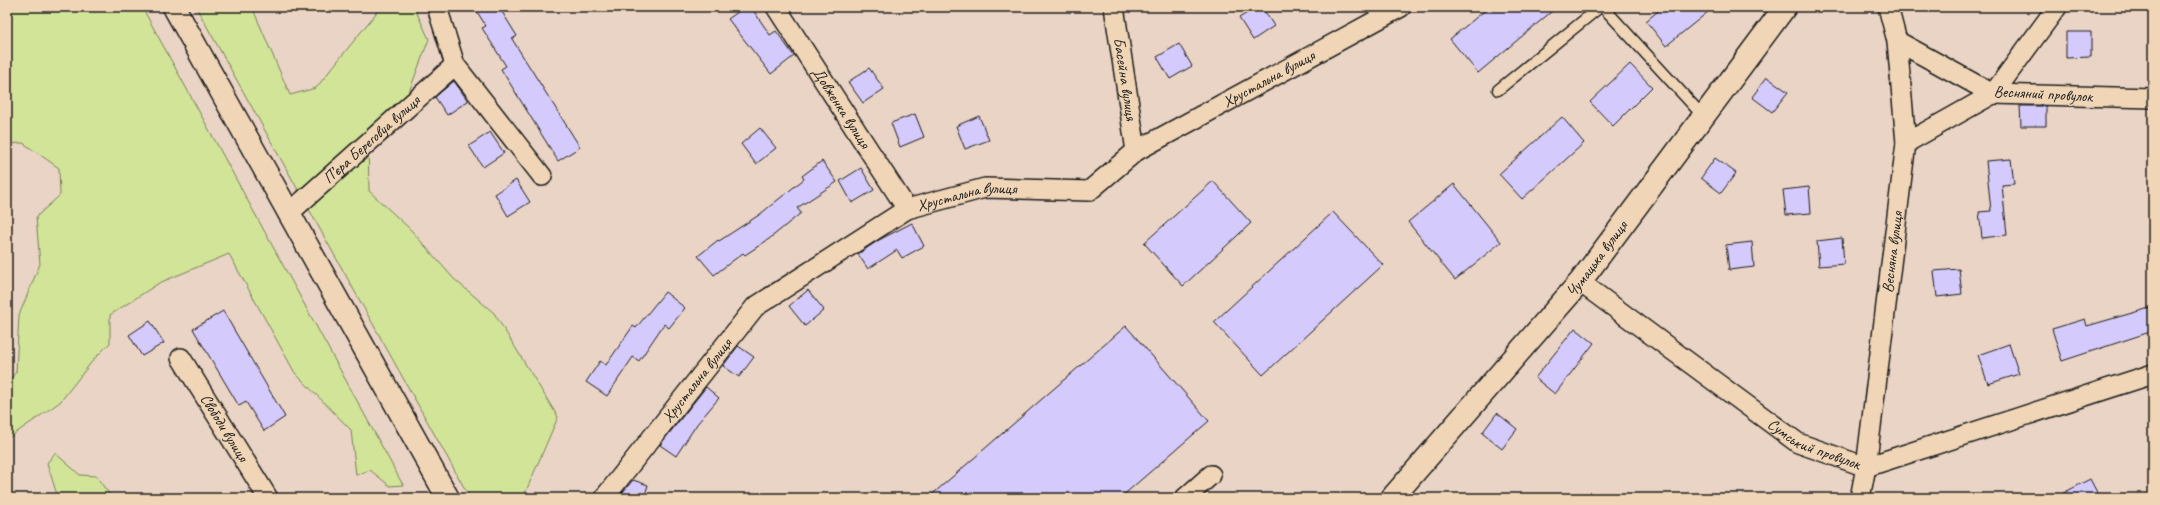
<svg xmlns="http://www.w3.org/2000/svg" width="2160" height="505" font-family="Caveat,sans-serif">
	<rect width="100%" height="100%" fill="#ead4c5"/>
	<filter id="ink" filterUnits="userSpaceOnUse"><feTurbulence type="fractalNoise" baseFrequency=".025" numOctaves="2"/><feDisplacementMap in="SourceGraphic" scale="8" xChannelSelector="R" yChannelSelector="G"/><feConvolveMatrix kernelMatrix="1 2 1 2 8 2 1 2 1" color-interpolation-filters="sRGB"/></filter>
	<g filter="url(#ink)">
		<g fill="#d1e498" stroke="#76805a">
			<polygon points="7,7 142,7 403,485 390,486 370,470 356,475 351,430 295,373 229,254 159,283 110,315 110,343 94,359 60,402 7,439 7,383 16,372 19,315 40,264 36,217 60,195 59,168 23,143 7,144"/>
			<polygon points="196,7 252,7 290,95 316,88 381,7 414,7 429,39 401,113 368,143 369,191 410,229 454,279 494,313 558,417 523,498 470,498"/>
			<polygon points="55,453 80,475 96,476 112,498 58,498 47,463"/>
		</g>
		<g fill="#d4cafc" stroke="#1c1c1c">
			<polygon points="474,7 499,7 517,36 512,39 580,147 558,161 501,69 506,66 482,28 486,26"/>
			<polygon points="745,7 751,7 770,35 776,31 794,56 771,74 728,19"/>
			<polygon points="1257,7 1262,7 1274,26 1253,40 1239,18"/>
			<polygon points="1489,7 1557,7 1478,73 1450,39"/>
			<polygon points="1663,7 1714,7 1666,46 1646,21"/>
			<polygon points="2066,32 2091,32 2091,57 2066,58"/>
			<polygon points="1179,44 1192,66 1170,79 1157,57"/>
			<polygon points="1630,64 1652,87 1613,126 1590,102"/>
			<polygon points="869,68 884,89 863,103 848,82"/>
			<polygon points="1767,77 1788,92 1772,112 1752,97"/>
			<polygon points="454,81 468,101 447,115 435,97"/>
			<polygon points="2020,106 2046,106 2046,126 2021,126"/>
			<polygon points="915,114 924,137 900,147 891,123"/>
			<polygon points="979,116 989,140 965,149 956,126"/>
			<polygon points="1562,117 1584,143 1522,199 1499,174"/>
			<polygon points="760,128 776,148 756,164 741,144"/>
			<polygon points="490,132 504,153 483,167 469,146"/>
			<polygon points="1715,158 1736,173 1721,193 1701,178"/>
			<polygon points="2011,159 2014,184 2002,185 2007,235 1982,238 1979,212 1991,211 1986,161"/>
			<polygon points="822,161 837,182 797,208 801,213 769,239 745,255 743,253 714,275 698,256 718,240 719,241 759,215 804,179 802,176"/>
			<polygon points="861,168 874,190 852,203 840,181"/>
			<polygon points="516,180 530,202 508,216 495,194"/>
			<polygon points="1213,181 1251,223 1183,286 1144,243"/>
			<polygon points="1454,184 1501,242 1455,280 1408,222"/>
			<polygon points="1809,187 1811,213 1786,215 1783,190"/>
			<polygon points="1333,212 1383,265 1263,375 1214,322"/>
			<polygon points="912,223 924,246 902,258 897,250 868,269 858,254 879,240"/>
			<polygon points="1842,238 1844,264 1819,266 1817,241"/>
			<polygon points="1752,242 1754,267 1729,270 1726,245"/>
			<polygon points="1959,269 1962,294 1937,297 1934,271"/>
			<polygon points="808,290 824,310 805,326 789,306"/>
			<polygon points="665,292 685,308 669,328 664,324 639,361 633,357 607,396 586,382 600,361 606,365 633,326 636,328"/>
			<polygon points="2153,307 2153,331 2062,361 2052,329 2085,319 2087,326"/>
			<polygon points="223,311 285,417 264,431 246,402 239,406 193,329"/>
			<polygon points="150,321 164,343 142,356 129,335"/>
			<polygon points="1126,326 1209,421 1120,498 928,498"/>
			<polygon points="1575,328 1594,343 1555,394 1535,378"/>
			<polygon points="2009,344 2019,374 1988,384 1978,355"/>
			<polygon points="738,346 754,357 739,377 723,366"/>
			<polygon points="706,387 719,398 697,424 676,456 660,445"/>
			<polygon points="1497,413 1517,429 1502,449 1482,433"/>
			<polygon points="2090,479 2100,498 2054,498"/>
			<polygon points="633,480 648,485 644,498 618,498"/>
		</g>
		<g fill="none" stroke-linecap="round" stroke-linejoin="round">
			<defs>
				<g id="lane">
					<polyline points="1603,7 1703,116"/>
					<polyline points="1498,90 1600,7"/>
				</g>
				<g id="street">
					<polyline points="437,7 455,65 542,176"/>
					<path id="s1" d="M776 7 907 209"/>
					<path id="s2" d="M1114 7 1136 151"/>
					<polyline points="1897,41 1993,94 2153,98"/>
					<polyline points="1906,143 1993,94 2057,7"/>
					<path id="s3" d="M288 214 455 65"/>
					<path id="s4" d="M1580 282 1798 443 1866 467 2153 374"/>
					<path id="s5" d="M181 358 268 498"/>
					<path id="s6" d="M604 498 755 307 907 209 985 188 1089 191 1136 151 1401 7"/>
					<polyline points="1185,498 1211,475"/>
					<path id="s7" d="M1860 498 1866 467 1906 143 1897 41 1888 7"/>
				</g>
				<g id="secondary">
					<path id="s8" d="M1392 498 1580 282 1785 7"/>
				</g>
				<polyline id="highway" points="174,7 448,498"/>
			</defs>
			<use href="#lane" stroke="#1c1c1c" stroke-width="13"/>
			<use href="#street" stroke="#1c1c1c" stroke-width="22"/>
			<use href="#secondary" stroke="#1c1c1c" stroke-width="25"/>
			<use href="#highway" stroke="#1c1c1c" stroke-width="25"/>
			<use href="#lane" stroke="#f0d6b7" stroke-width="10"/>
			<use href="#street" stroke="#f0d6b7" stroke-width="19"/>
			<use href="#secondary" stroke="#f0d6b7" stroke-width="22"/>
			<use href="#highway" stroke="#f0d6b7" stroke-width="22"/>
		</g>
	</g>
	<g text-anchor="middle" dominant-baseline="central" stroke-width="3" stroke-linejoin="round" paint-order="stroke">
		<g font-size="16" fill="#1c1c1c" stroke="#f0d6b7">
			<text stroke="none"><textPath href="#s2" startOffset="73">Басейна вулиця</textPath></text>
			<text stroke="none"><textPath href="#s6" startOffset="822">Хрустальна вулиця</textPath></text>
			<text transform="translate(2043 94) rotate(3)">Весняний провулок</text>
			<text stroke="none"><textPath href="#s1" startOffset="120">Довженка вулиця</textPath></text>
			<text stroke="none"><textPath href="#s3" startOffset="112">П’єра Береговуа вулиця</textPath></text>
			<text stroke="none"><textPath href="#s6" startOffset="486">Хрустальна вулиця</textPath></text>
			<text stroke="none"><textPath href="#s7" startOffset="248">Весняна вулиця</textPath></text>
			<text stroke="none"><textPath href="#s8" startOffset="315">Чумацька вулиця</textPath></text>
			<text stroke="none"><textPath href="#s6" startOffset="150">Хрустальна вулиця</textPath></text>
			<text stroke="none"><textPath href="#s5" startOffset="82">Свободи вулиця</textPath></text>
			<text stroke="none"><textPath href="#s4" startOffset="286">Сумський провулок</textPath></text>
		</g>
	</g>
	<rect width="2160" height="505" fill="none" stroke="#f0d6b7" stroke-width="24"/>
	<rect x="12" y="12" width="2136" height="481" fill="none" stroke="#1c1c1c" stroke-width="1.5" filter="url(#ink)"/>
</svg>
